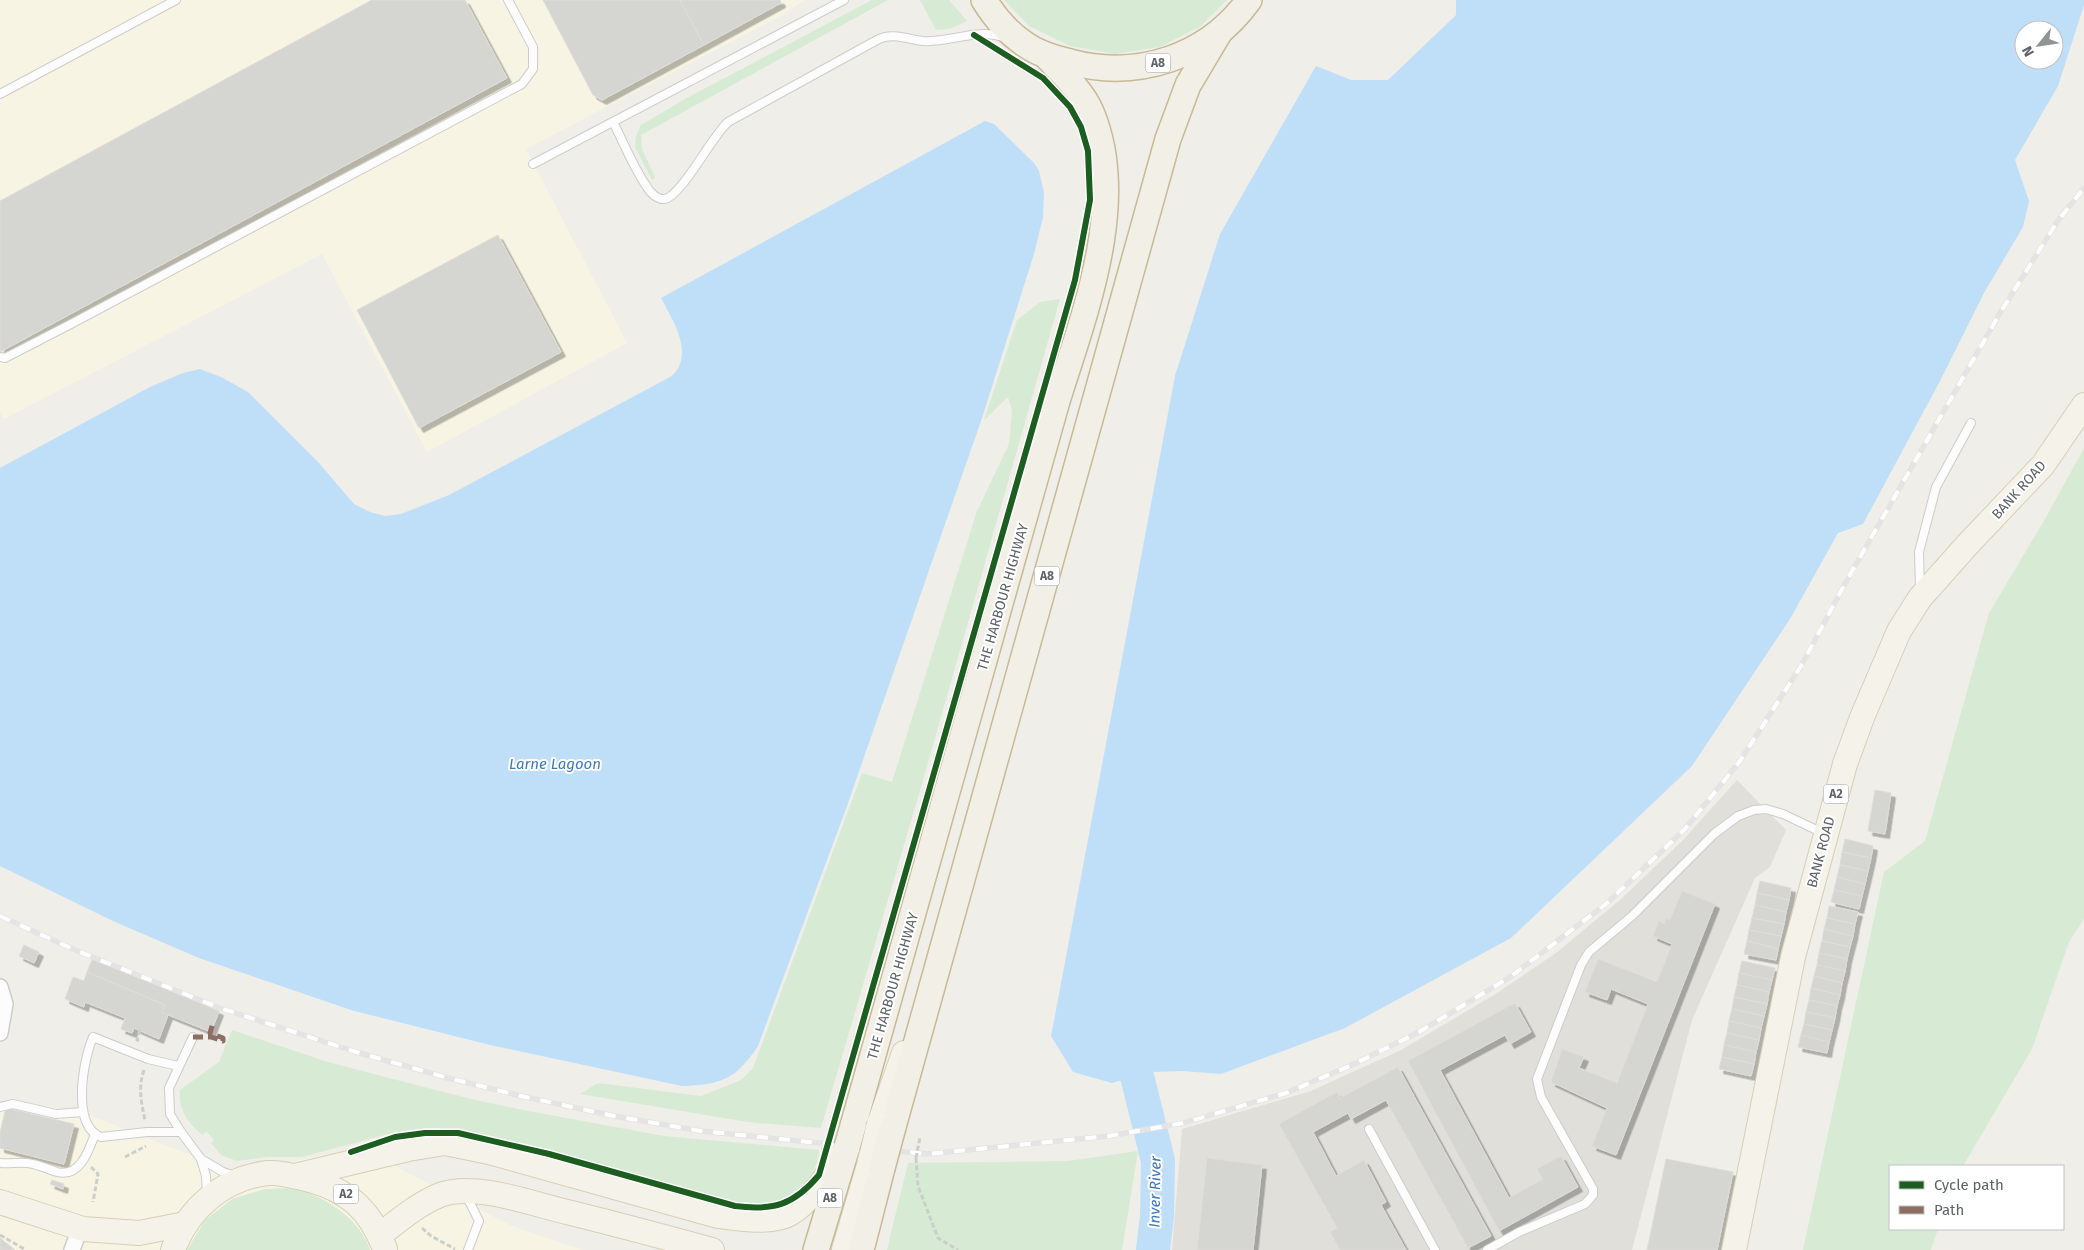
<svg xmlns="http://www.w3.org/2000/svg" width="2084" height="1250" font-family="'Fira Sans',sans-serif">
	<defs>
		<filter id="shadow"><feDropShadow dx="4.5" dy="4.5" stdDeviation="0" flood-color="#0004"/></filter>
	</defs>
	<rect width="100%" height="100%" fill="#efeee9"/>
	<g fill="#f8f4e4">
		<polygon points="0,0 805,0 780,16 526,149 627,343 427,452 322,254 4,419 0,412"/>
		<polygon points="0,1103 74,1109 236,1173 359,1148 512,1226 582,1250 0,1250"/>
	</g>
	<polygon fill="#e0dfda" points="1737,780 1786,830 1770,867 1755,878 1692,1020 1632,1250 1172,1250 1182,1129 1311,1091 1401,1050 1494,995 1556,953 1620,900 1682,841"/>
	<g fill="#d7ebd4">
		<polygon points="872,0 888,0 641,135 642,149 655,177 652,180 635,147 636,136 641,125 685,99"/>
		<polygon points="920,0 949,0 967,21 950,29 936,30"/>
		<polygon points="1004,0 1227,0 1201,26 1160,47 1115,54 1070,46 1029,26"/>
		<polygon points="1060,299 926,770 821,1128 747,1122 580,1094 598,1083 701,1096 741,1080 753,1068 862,773 892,782 977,511 1009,444 1012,411 1008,397 984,420 1017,320 1040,302"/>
		<polygon points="2084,448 2084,919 2069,942 2032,1049 1963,1166 1890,1166 1890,1229 1938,1229 1931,1250 1803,1250 1884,872 1925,841 1989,613 2045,519"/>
		<path d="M232 1030 331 1063 471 1099 523 1110 664 1136 819 1150C818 1176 795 1199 770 1204 755 1206 741 1202 727 1200L473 1132 433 1128 418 1129 396 1132 302 1157H268L237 1161 221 1155 211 1143 214 1140 207 1132 202 1135C187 1122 178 1110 180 1090L219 1062Z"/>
		<polygon points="1138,1151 1122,1250 887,1250 908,1163 1068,1161"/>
		<path d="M264 1189C275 1189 288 1187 299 1190 326 1197 362 1221 370 1250H187L205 1220 232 1199Z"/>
	</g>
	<g fill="#bfdff8" fill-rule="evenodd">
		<path d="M1456 0H2084V5L2058 86 2015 160 2029 201 2023 227 1984 293 1940 381 1863 524 1838 533 1790 619 1692 766 1511 938 1345 1028 1221 1074 1183 1071 1152 1072 1112 1083 1073 1072 1051 1036 1060 989 1175 376 1220 234 1316 66 1351 80H1388L1456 15ZM2024 30H2054V60H2024Z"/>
		<path d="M985 121 994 124 1034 163 1039 171 1044 192 1043 217 1034 254 983 415 847 806 758 1046C736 1079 721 1085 682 1086L490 1045 351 1010 199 958 113 921 0 866V468L150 387 183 373 200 369 221 377 248 392 319 463 354 504 370 512 385 516 401 514 449 495 672 376C695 353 673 321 661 298Z"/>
	</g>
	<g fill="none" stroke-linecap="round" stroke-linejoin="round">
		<polyline stroke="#bfdff8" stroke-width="34" points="1137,1076 1158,1161 1157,1216 1153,1250"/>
	</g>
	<g fill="#d5d5d2" stroke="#deddd8" filter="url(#shadow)">
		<polygon points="372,0 465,0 507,78 0,352 0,201"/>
		<polygon points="543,0 680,0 704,45 602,100 593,95"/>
		<polygon points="680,0 780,0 781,3 704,45"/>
		<polygon points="498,235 561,352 419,428 357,310"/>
		<polygon points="1875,790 1891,793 1885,834 1868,831"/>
		<polygon points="1845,839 1873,846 1871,858 1842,852"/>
		<polygon points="1842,852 1871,858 1868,871 1840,865"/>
		<polygon points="1840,865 1868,871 1865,884 1837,877"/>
		<polygon points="1837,877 1865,884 1862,896 1834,890"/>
		<polygon points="1760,881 1791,888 1789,900 1757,893"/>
		<polygon points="1834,890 1862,896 1859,909 1831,902"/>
		<polygon points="1682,891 1715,904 1616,1155 1592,1146 1607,1108 1551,1082 1562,1049 1584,1057 1579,1068 1617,1083 1648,1004 1611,989 1607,1000 1585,992 1598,959 1657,982 1672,944 1653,936 1659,921 1664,924 1666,918 1670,920"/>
		<polygon points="1757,893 1789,900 1786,912 1755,905"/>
		<polygon points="1755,905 1786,912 1784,924 1752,918"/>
		<polygon points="1829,906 1858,912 1855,924 1827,918"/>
		<polygon points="1752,918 1784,924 1781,936 1749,930"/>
		<polygon points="1827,918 1855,924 1853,936 1824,929"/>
		<polygon points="1824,929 1853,936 1850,947 1822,941"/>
		<polygon points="1749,930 1781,936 1778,949 1747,941"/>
		<polygon points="1747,941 1778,949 1776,960 1744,954"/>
		<polygon points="1822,941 1850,947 1847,959 1819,953"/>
		<polygon points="24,945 39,952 34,963 19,956"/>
		<polygon points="1819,953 1847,959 1845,971 1817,965"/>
		<polygon points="93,958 219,1011 211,1032 161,1012 165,1005 87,972"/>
		<polygon points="1742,961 1775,968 1772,980 1739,973"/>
		<polygon points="1817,965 1845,971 1842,983 1814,976"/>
		<polygon points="87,972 165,1005 161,1012 168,1015 159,1039 134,1028 132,1033 121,1029 125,1018 85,1002 84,1007 65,999 73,977 84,981"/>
		<polygon points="1739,973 1772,980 1769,992 1737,985"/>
		<polygon points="1814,976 1842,983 1840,995 1811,988"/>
		<polygon points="1737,985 1769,992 1767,1004 1734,997"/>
		<polygon points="1811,988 1840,995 1837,1006 1809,1000"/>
		<polygon points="1734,997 1767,1004 1764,1016 1732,1009"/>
		<polygon points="1809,1000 1837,1006 1835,1018 1806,1012"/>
		<polygon points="1515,1003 1531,1032 1510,1044 1505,1035 1440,1070 1509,1198 1543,1179 1537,1169 1561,1156 1578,1187 1499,1231 1408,1061"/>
		<polygon points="1732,1009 1764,1016 1761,1028 1729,1021"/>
		<polygon points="1806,1012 1835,1018 1832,1030 1804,1024"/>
		<polygon points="1729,1021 1761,1028 1759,1040 1727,1033"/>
		<polygon points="1804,1024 1832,1030 1829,1042 1801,1035"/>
		<polygon points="1727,1033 1759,1040 1756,1052 1724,1045"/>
		<polygon points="1801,1035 1829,1042 1827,1053 1798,1047"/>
		<polygon points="1724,1045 1756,1052 1754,1064 1722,1057"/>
		<polygon points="1722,1057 1754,1064 1751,1076 1719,1069"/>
		<polygon points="1398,1067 1491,1236 1468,1248 1386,1100 1351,1119 1348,1113 1313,1132 1336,1176 1364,1160 1386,1202 1381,1205 1406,1250 1340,1250 1330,1232 1337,1228 1279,1124 1337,1092 1340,1098"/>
		<polygon points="6,1108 74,1124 64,1164 0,1148 0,1132"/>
		<polygon points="1207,1158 1262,1165 1253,1250 1197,1250"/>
		<polygon points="1666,1159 1733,1172 1717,1250 1647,1250"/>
		<polygon points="52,1180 64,1184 63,1189 50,1184"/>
		<polygon points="0,1238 15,1250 0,1250"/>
	</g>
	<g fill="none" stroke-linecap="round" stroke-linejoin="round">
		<defs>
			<g id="service">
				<polyline points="0,94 176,0"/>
				<path d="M613 122C624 143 633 167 647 187 650 193 658 200 665 199 682 195 712 136 728 122L877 40C892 32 907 39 923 41 949 43 977 28 1003 37"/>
				<polyline points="533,164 844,0"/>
				<polyline points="0,357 5,358 69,325 522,84 533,69 533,47 508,0"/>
				<polyline points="1920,589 1919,552 1936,487 1971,423"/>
				<polyline points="193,1037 169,1088 170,1114 181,1132 201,1159 223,1172 235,1176"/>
				<path d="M178 1066 148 1059 93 1037C83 1060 71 1126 101 1137L147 1132H181"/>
				<polyline points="0,1107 13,1104 56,1114 83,1112"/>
				<polyline points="1369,1129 1435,1250"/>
				<polyline points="201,1159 206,1176 207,1195"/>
				<path d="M0 1163C9 1164 18 1162 27 1163 38 1164 47 1169 57 1172 80 1178 89 1150 95 1134"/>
				<polyline points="466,1195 479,1221 468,1250"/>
				<polyline points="1487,1250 1519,1232 1585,1204 1593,1195 1593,1189 1541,1097 1537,1079 1581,965 1589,952 1632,916 1714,834 1738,816 1754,810 1766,809 1783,814 1823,833"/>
			</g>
			<g id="minor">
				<polyline points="0,987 5,1004 0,1033"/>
				<polyline points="72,1250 80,1228"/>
			</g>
			<g id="primary">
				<polyline points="879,1124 904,1053"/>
				<path d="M295 1176 408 1149 445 1143 489 1152 718 1216C738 1219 774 1224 791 1213 814 1199 829 1171 844 1150"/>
				<polyline points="0,1202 83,1229 139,1233 185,1224"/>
				<path d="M380 1235C398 1221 418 1204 440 1195 476 1182 532 1204 567 1212 616 1224 664 1237 712 1250"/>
				<path d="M173 1250C188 1208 224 1178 268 1173 282 1172 297 1177 310 1180 349 1191 370 1210 385 1249"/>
				<polyline points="844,1250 869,1165"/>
				<polyline points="1734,1250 1793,957 1845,764 1863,715 1899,631 1920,598 1968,544 2043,465 2084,405"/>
			</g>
			<g id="trunk">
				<path d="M984 0C994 16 1006 31 1022 42 1036 53 1053 58 1070 62 1138 80 1208 57 1249 0"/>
				<path d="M853 1126 1057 401C1084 315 1129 201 1091 112 1082 91 1062 73 1046 56"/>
				<polyline points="893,1127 1168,139 1188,85 1219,33"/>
				<polyline points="816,1250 847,1147"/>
				<polyline points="861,1250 882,1168"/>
			</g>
		</defs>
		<use href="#service" stroke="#cccccb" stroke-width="10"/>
		<use href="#minor" stroke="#cccccb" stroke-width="18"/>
		<use href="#primary" stroke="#d7cfb6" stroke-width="26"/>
		<use href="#trunk" stroke="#c8b995" stroke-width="28"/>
		<g stroke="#cacfcb" stroke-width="3" stroke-dasharray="5 2.5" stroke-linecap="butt">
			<polyline points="139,1041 137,1040 140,1030"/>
			<path d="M144 1070C138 1087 141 1102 145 1120"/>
			<polyline points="125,1157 146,1146"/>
			<polyline points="916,1158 918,1186 938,1238 958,1250"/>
			<polyline points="91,1167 98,1174 93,1202"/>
			<polyline points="422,1228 431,1236 455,1249"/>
			<polyline points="0,1235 26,1250"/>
		</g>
		<use href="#service" stroke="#fdfcfc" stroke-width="8"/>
		<use href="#minor" stroke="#fdfcfc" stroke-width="15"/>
		<use href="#primary" stroke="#f4f2e9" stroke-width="24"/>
		<use href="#trunk" stroke="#f2f0e6" stroke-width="25"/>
		<defs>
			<polyline id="rail" points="0,916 75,950 220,1008 356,1052 448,1078 521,1096 614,1116 701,1131 927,1154 1109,1136 1183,1123 1286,1093 1352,1065 1419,1032 1510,977 1606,904 1685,829 1740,761 1801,666 1847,580 2000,313 2057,222 2084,188"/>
		</defs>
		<use href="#rail" stroke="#e4e4e4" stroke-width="5.5"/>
		<use href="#rail" stroke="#fff" stroke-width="4" stroke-dasharray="11" stroke-linecap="butt"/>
		<defs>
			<polyline id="primary-bridge" points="869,1165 879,1124"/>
			<g id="trunk-bridge">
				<polyline points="847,1147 853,1126"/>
				<polyline points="882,1168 893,1127"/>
			</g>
		</defs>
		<use href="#primary-bridge" stroke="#d7cfb6" stroke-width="26" stroke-linecap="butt"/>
		<use href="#trunk-bridge" stroke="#c8b995" stroke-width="28" stroke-linecap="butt"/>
		<polyline stroke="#cacfcb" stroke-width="3" stroke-dasharray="5 2.5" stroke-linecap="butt" points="916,1158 920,1137"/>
		<use href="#primary-bridge" stroke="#f4f2e9" stroke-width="24"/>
		<use href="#trunk-bridge" stroke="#f2f0e6" stroke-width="25"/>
		<polyline stroke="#8d6e63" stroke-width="5" stroke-dasharray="10 5" stroke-linecap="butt" points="193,1037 211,1037 223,1041 223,1038 210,1033 213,1023"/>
		<defs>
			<path id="cycleway" d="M351 1152 395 1137 425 1133H458L549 1154 735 1206C773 1211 794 1205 819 1175L1075 280 1090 200 1088 151 1081 127 1070 107 1043 78 974 35"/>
		</defs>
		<use href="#cycleway" stroke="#fff" stroke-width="9"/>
		<use href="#cycleway" stroke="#1b5e20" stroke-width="6"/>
	</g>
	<g text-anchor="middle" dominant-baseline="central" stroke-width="4" stroke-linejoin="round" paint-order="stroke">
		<g fill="#fff" stroke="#8e9295" stroke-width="1">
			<rect x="1145.5" y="53.5" width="25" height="19" rx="4"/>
			<rect x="1034.5" y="566.5" width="25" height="19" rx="4"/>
			<rect x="1823.5" y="784.5" width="25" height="19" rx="4"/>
			<rect x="333.5" y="1184.5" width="25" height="19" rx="4"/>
			<rect x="817.5" y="1188.5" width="25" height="19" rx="4"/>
		</g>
		<g font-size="12" font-weight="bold" fill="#5e6368">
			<text x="1158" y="63">A8</text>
			<text x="1047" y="576">A8</text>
			<text x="1836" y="794">A2</text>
			<text x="346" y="1194">A2</text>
			<text x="830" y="1198">A8</text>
		</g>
		<g font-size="14" fill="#5e6368" stroke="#fff">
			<text transform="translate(2019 490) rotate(-48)">BANK ROAD</text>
			<text transform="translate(1003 597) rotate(-74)">THE HARBOUR HIGHWAY</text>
			<text transform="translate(1821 852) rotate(-75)">BANK ROAD</text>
			<text transform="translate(893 986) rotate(-74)">THE HARBOUR HIGHWAY</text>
		</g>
		<g font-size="15" font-style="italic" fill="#3f78b8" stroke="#fff">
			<text x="555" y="764">Larne Lagoon</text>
			<text transform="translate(1155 1192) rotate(-89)">Inver River</text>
		</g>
	</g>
	<rect x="1889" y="1165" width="175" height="65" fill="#ffffff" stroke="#bfc1c3"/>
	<rect x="1899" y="1181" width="25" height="8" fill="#1b5e20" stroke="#bfc1c3"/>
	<text x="1934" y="1190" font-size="15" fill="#5e6368">Cycle path</text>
	<rect x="1899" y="1206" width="25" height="8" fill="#8d6e63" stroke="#bfc1c3"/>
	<text x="1934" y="1215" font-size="15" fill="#5e6368">Path</text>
	<g transform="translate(2039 45) rotate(240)"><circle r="24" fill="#ffffff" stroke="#bfc1c3"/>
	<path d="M0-4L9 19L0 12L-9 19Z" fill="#919495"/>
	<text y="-8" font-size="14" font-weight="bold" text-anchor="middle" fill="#5e6368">N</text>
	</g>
</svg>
